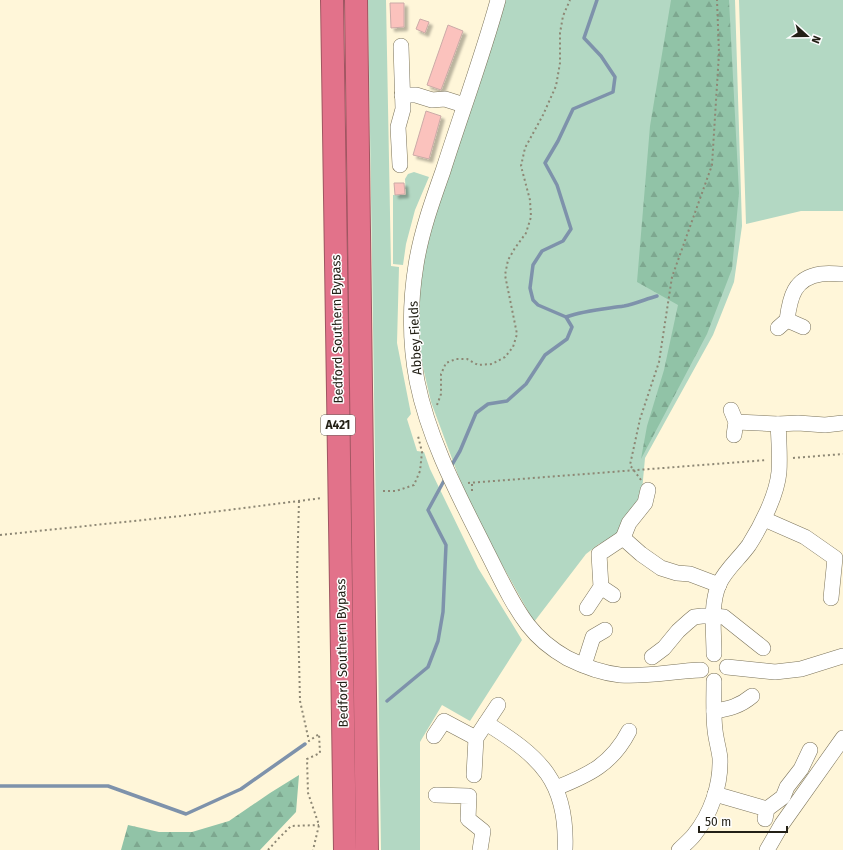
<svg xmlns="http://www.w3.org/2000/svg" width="843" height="850" font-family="'Fira Sans',sans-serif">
	<defs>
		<pattern id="forest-firs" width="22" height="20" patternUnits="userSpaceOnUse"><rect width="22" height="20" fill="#91c3a7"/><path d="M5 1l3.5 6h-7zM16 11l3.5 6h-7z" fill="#7da78f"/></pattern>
		<filter id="shadow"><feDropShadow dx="3.5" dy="3.5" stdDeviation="1" flood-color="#0004"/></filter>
	</defs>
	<rect width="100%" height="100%" fill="#fff6d9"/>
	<g fill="#b3d8c3">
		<polygon points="368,0 386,0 391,266 399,267 397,343 411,414 407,419 417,451 424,452 430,469 478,568 522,640 470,721 442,705 420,742 420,850 381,850"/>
		<polygon points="502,0 735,0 742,226 734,282 713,335 645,458 641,502 619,536 599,544 586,554 534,622 470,507 431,402 417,341 418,296 429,229"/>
		<polygon points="739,0 843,0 843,211 801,211 746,224"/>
		<polygon points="414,172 429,177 415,210 406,244 403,265 393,264 393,195 406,195 405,179 408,174"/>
	</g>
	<g fill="url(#forest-firs)">
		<polygon points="671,0 729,0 739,193 732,269 707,334 641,459 647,426 664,370 678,305 637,282 650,126"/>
		<polygon points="299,775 296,812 260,850 121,850 128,825 159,832 192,832 229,821 270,793"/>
	</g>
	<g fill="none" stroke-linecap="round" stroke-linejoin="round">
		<g stroke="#7e92ab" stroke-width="3.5">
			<path d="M566 317C585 310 604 309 624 306 635 304 646 299 657 296"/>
			<polyline points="450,468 460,451 476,413 488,404 507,401 526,384 545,355 567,339 572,327 566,317 538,305 533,300 530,288 533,265 542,251 563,241 571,229 557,185 545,163 558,141 573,109 613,92 615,77 601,56 584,38 597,0"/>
			<polyline points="387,701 428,667 438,641 443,612 446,545 428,510 446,477"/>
			<polyline points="0,786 108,786 186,814 241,789 305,744"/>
		</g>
	</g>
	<g fill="#fbc2bd" stroke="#cbaaa7" filter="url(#shadow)">
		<polygon points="390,3 404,3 404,27 391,28"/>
		<polygon points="420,19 429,22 425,33 416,29"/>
		<polygon points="448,25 463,31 441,90 427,85"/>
		<polygon points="426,111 441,116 429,159 413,155"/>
		<polygon points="394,183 404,183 405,194 395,195"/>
	</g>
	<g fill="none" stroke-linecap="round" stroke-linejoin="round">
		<defs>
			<g id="minor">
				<path d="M498 0C482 58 461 114 443 171 432 202 421 233 416 265 410 302 410 344 417 381 429 441 459 496 486 550 499 575 511 603 528 625 538 638 553 650 567 658 583 666 602 673 620 675 647 677 674 671 701 670"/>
				<polyline points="402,95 416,95 432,100 445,99 464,105"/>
				<polyline points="400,165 398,127 403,109 401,46"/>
				<polyline points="787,320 803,327"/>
				<path d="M778 328 787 320C790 297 794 278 821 274 828 273 836 274 843 274"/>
				<polyline points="731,410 736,422 734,435"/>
				<polyline points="736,422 778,424 798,423 825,425 843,423"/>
				<polyline points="648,490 645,503 629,523 623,538 641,554 661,568 677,573 690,574 719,585"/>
				<polyline points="764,519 805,537 835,558 831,598"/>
				<polyline points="601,587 613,595"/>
				<polyline points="587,608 601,587 599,554 623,538"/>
				<path d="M714 654C714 632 710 605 719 584 726 569 739 559 749 545 761 526 777 495 779 472 780 457 779 440 778 424"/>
				<polyline points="652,657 664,648 678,631 688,622 694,617 702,616 714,616 724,617 763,648"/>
				<polyline points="584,665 593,637 605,630"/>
				<polyline points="727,667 775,672 801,669 843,656"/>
				<path d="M714 711C729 709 740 706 752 696"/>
				<path d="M486 723C541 757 568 782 565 850"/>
				<polyline points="434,736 444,721 476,738"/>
				<polyline points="474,775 476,738 498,705"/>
				<path d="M556 788C589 775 612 764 629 731"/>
				<polyline points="715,794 767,809"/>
				<polyline points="436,795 469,796 468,819 483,831 480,850"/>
				<polyline points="765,819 767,809 783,797 787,787 801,769 810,750"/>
				<path d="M679 850C684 845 690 840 694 835 711 814 721 785 720 758 719 749 716 740 715 730 713 714 714 698 714 681"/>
				<polyline points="767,850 782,824 843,738"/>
			</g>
			<g id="highway">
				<polyline points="332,0 345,850"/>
				<polyline points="356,0 367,850"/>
			</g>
		</defs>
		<use href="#minor" stroke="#7b735a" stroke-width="16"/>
		<use href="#highway" stroke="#9f5561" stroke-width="24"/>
		<g stroke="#8d8774" stroke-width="2" stroke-dasharray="2 3" stroke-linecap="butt">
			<polyline points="437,405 441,394 441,374 446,363 456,359 467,359 478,365 492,364 505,357 513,347 517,334 505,275 508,260 515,248 526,233 531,217 530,200 521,166 525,148 543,115 556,86 560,63 560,33 563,16 570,0"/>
			<polyline points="793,458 843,454"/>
			<polyline points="641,480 630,465 640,419 659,362 672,277 712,165 719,53 717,0"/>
			<polyline points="468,483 767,460"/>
			<polyline points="383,491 396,491 414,485 420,471 422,452 418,436"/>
			<polyline points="472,491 472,482"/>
			<polyline points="299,501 297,574 300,701 309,741 319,734 320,753 307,759 308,793 319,825 313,850"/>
			<polyline points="0,535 181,516 322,498"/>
			<polyline points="268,850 279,838 291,826 319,825"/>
		</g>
		<use href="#minor" stroke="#fff" stroke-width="15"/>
		<use href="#highway" stroke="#e2728a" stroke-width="22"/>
	</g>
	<g text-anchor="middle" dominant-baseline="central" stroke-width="3" stroke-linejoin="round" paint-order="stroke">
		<rect fill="#fff" stroke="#65635c" stroke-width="1" x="321" y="415" width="34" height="20" rx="3"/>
		<g font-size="12" font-weight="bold" fill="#232016">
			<text x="338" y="425">A421</text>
		</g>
		<g font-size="13" fill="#232016" stroke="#fff">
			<text transform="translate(337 329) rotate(-91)">Bedford Southern Bypass</text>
			<text transform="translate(415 338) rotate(-93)">Abbey Fields</text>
			<text transform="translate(342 653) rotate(-91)">Bedford Southern Bypass</text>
		</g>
	</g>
	<g transform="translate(807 36) rotate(111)" stroke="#ffffff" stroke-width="3" paint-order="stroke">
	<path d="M0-3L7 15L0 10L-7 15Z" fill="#232016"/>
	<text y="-6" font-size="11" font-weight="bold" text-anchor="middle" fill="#232016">N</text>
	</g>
	<path d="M699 826v6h88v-6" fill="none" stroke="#232016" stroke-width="2"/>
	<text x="705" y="826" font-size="12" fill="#232016" stroke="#ffffff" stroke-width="3" paint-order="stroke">50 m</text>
</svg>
